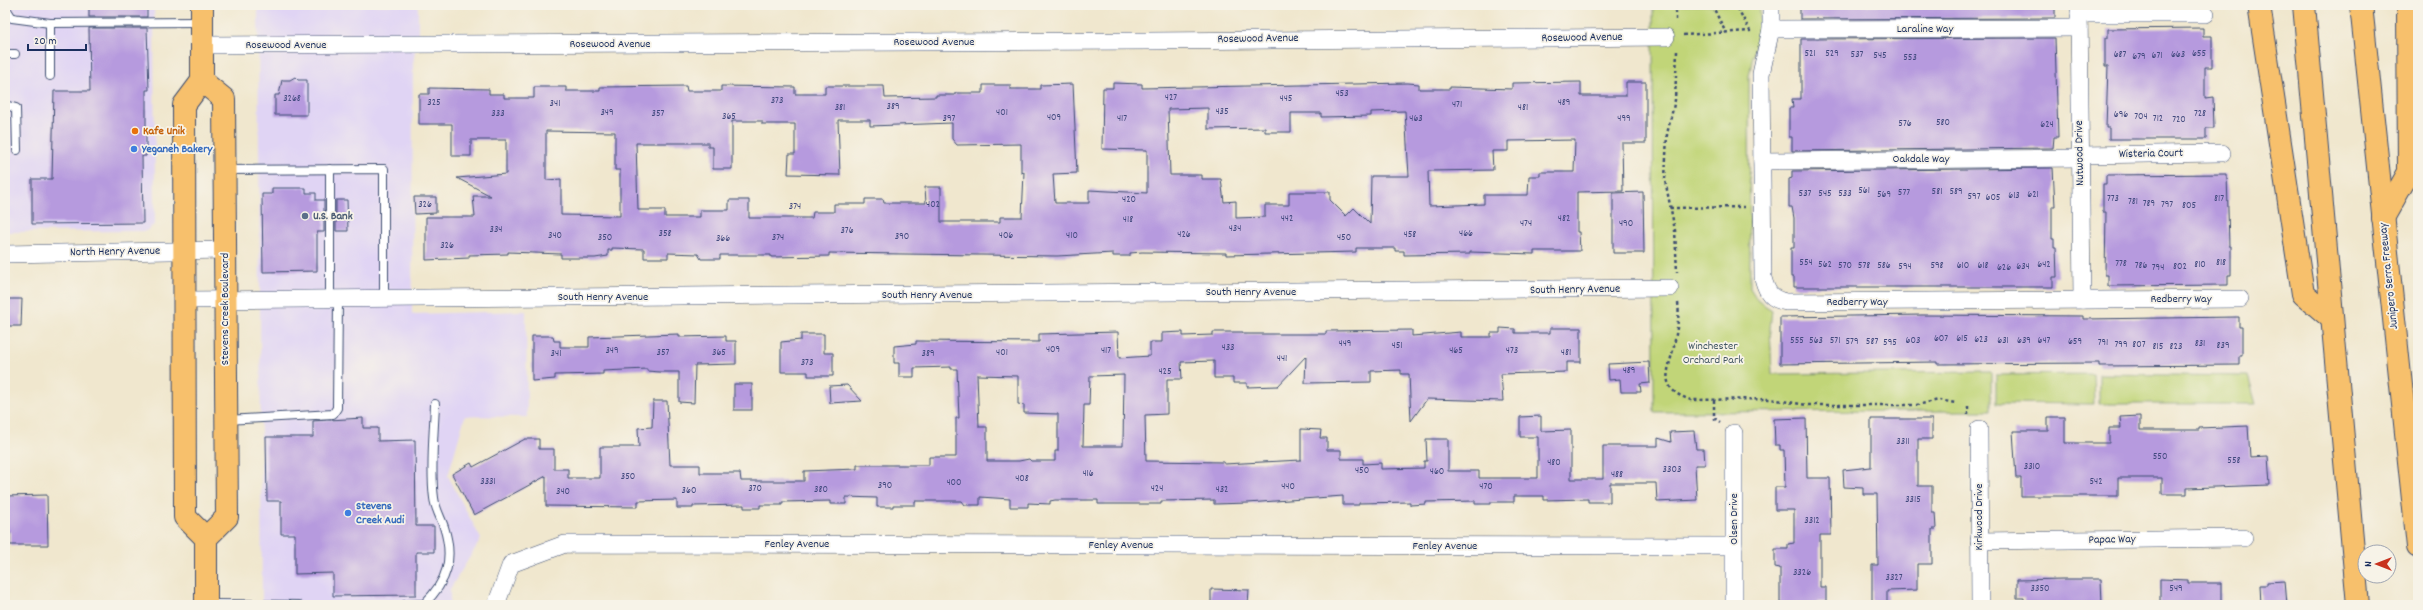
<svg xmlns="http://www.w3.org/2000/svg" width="2423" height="610" font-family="Dekko,sans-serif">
	<rect width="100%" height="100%" fill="#f7f3e8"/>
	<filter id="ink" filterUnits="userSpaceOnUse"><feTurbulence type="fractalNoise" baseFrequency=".025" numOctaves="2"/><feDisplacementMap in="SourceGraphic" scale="8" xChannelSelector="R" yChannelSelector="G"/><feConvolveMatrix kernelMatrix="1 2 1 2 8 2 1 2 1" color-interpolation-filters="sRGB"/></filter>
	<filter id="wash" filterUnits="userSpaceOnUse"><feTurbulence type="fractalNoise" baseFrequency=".012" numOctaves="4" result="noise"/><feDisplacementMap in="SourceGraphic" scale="16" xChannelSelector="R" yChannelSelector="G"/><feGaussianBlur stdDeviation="0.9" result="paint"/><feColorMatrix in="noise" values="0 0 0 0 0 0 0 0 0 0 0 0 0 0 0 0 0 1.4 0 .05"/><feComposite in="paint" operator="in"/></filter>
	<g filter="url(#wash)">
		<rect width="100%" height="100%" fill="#f0e7ce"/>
		<g fill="#e0d4f4">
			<polygon points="5,5 154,5 155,224 146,231 5,232"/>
			<polygon points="258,5 418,5 418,31 413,64 412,314 526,311 527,417 465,416 448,476 481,539 450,589 450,605 262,605"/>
		</g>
		<g fill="#c1d578" stroke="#6e826b">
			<polygon points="1653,5 1760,5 1760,21 1749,76 1750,288 1758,301 1772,310 1770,328 1772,374 1991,372 1991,411 1654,412"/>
			<polygon points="2093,374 2094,404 1996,403 1996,375"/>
			<polygon points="2099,374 2248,376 2256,404 2099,404"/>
		</g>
		<g id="blocks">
			<g fill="#b69ade" fill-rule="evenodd">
				<rect x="89" y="5" width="58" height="12"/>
				<polygon points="1800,5 2055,5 2055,18 1800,19"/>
				<polygon points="89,28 147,28 149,90 146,90 146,156 142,156 143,223 32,224 32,179 52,179 54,91 90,91"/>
				<polygon points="2203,28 2203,36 2212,36 2212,67 2205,67 2205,98 2213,97 2214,128 2206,128 2206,139 2109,139 2109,128 2106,128 2108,66 2105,66 2105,38 2108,38 2108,29"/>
				<polygon points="2055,38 2058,137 2054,137 2053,148 1792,151 1792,137 1789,137 1789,108 1793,108 1792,99 1801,99 1801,39"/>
				<polygon points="295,77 298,80 307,80 307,115 275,115 275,95 279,95 282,80 290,80"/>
				<path d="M1581 82V96H1626V82H1646V143H1622L1623 191 1577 192V232H1579L1580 251H1534V254L1470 252V254L1404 255V251H1395V248H1356V252L1226 255V253L1142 252 1130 253V256H1113V253L1057 256 829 253V256L771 257V255H720V259H701L698 254 668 253V258H644V249L612 248V250H608V256L595 258H561V254L508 252V254L469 255V258L426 260V217H475L473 196H491L457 178 506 174V140H471V156H452V124H419V94H429V88L489 89V94H504V98H534V87H566V91H600V87L686 86 687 91H721V86L795 87V94H825V86H884L885 98 936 97V95H955V93H983V85H1010V89H1040V85L1073 84 1077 173 1053 174 1055 203H1089V190L1147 193V150L1102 149 1103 88H1113V83L1142 84V88L1408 83 1419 84V89H1450V87L1512 89V83ZM1208 108V129L1265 128V132H1291V113H1321V117L1371 116V112L1405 111 1409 176H1371L1370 224 1354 208 1346 216 1330 200V192H1289V205H1265V217L1236 218V201L1224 202 1221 179H1202V175H1170L1168 109ZM838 120H870V126L952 123V139L957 145 1021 144V173L1024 172 1022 217H1000V222H941V187H925L926 203H884L883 199H865V204H834V212H813L812 218H749V200H729V210H700V217H665V210H638L636 143H708V147H713V169H732V121H762V124H795V154H789L788 174 840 175ZM546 131 615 132V170H620V216L561 215V179L546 180ZM1575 140 1574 172H1540V176H1529L1528 195H1484V204L1429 206 1428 171 1493 170 1492 151H1508V141Z"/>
				<polygon points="2053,168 2055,206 2052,206 2052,239 2054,239 2054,248 2056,248 2057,277 2053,277 2053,287 1794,287 1794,277 1791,277 1791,248 1794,248 1794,218 1792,207 1789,207 1789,179 1792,178 1792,171"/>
				<polygon points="2227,174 2229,246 2231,246 2231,275 2228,275 2228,285 2108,286 2108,275 2105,275 2106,212 2103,212 2103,184 2106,184 2106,175"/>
				<polygon points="272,188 306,188 306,193 316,193 316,200 324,200 324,232 317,232 317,271 263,272 262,194 272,194"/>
				<polygon points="1643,192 1644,253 1613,253 1613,193"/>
				<polygon points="414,197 436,197 436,213 415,214"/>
				<polygon points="336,200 347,200 348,231 336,231"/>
				<polygon points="5,299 22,299 21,326 5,326"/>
				<polygon points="1922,315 2083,316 2083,319 2239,317 2239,327 2242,327 2242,355 2239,355 2239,365 2099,366 2099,363 1937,364 1937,362 1780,364 1780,317"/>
				<path d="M1500 328 1515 329V333H1550V328H1581V362H1567V372L1501 374 1503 401 1427 399 1411 421 1409 374H1401V370L1371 371V382L1305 383 1306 356 1278 386 1247 387V383H1233V378H1214V361L1181 362 1182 379H1167V414L1145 415 1146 461 1224 462V464L1301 460V429L1321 430 1320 438H1327V450H1341V459H1363V464L1381 463V469L1424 468V461H1427L1426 439H1448V471H1479V478H1538V437H1520V417L1541 416V431L1571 430V479H1603V446H1658V438L1671 442 1670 432 1694 431 1696 449H1704L1705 465H1695L1697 500 1657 502 1656 483H1610V502H1588V499L1544 500V496H1514V502H1491V504H1475V501L1426 502V504L1410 505V502L1359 503V505H1343V496L1248 503 1214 504V500L1161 501V504H1098V500H1055L1050 501V504L1028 503V507H1010V499L980 497V505H965L962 501H915V505H893V507H877V498L846 497V504H830V501L782 502V505H760V508H744V505L693 506V508H677V500L638 501V507L546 506V476L474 515 452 474 471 463 473 467 525 439H539V449H554V469H568V478H600V447H639L638 428 652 427 653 401H667L670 465H700V473H740L741 481H804V471L857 469V465H929V457H956V418H959L957 369H951V367L914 368V377H899V363H894V346L916 344V341L1039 342V334L1118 332 1119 358 1150 356V342H1162V333L1183 332V336L1213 335V332H1243V334H1326V331L1412 330V336L1461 332V337H1491V333H1500ZM977 375 1018 376V404L1024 405V413L1058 414V451H1055V461H1031L1029 459 1019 461H987V427H979ZM1124 375 1123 446H1083L1084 405H1089L1090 376Z"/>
				<polygon points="679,334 679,337 726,336 726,341 736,341 736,364 695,365 694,403 679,402 679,372 660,372 647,371 647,369 603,371 603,374 555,375 555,379 532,381 532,336 553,336 554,341 560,341 560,347 589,347 589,337"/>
				<polygon points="801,334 824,334 824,353 833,353 833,376 808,376 808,372 781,372 781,342 801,340"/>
				<polygon points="1649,362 1650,383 1640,384 1641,392 1621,392 1620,379 1609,380 1608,364"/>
				<rect x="734" y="384" width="18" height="26"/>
				<polygon points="847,385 862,401 830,403 829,386"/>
				<polygon points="2140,416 2140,430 2199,430 2199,428 2248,426 2250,457 2268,456 2270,485 2187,488 2187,494 2162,494 2162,478 2118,478 2118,496 2021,496 2021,478 2016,478 2013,431 2048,431 2048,417 2065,417 2065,443 2109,443 2109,428 2121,428 2120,417"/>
				<polygon points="363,418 363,428 378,428 378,441 415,440 416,526 434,526 434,552 416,552 416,595 333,596 333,573 295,574 295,534 281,534 281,501 267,501 266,437 313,437 313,421"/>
				<polygon points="1806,418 1807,478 1830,478 1831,535 1820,535 1820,587 1826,587 1826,602 1818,602 1818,604 1784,604 1780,603 1780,568 1775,567 1775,549 1788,549 1788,544 1794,543 1794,510 1775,510 1775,487 1785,487 1784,450 1780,450 1780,445 1775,445 1774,419"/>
				<polygon points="1871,419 1932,419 1932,439 1918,439 1918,486 1932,486 1932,513 1935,513 1936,529 1932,529 1932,564 1917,564 1917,590 1887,591 1887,605 1872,605 1872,565 1878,565 1877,494 1863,494 1863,488 1844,487 1843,470 1871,467"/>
				<polygon points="47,495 48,545 10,545 10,532 5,532 5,496"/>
				<polygon points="2063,579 2101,579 2102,605 2024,605 2024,598 2017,598 2017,580"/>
				<polygon points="2160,579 2188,580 2188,583 2221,583 2221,605 2160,605"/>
				<polygon points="2285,581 2287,605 2261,605 2260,585 2267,585 2267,582"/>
				<polygon points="1211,589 1249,590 1248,605 1211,605"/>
			</g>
		</g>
	</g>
	<g filter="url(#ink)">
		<use href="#blocks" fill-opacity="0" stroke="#3b4b6f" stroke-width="1"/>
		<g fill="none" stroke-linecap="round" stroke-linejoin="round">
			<defs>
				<g id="service">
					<polyline points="5,7 12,18 50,23 201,22"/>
					<polyline points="5,54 15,54"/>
					<polyline points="50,76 50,23"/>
					<polyline points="5,105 16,108 17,150"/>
					<polyline points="330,169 330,299"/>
					<polyline points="225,170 384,169 384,299"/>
					<polyline points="227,420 333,414 337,408 338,299"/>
					<polyline points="207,604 298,605"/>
					<path d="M405 605 424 604C448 581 454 558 444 527 441 518 435 508 434 498 430 469 434 433 435 404"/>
				</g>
				<g id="minor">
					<path d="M1771 5V29L1761 74 1763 278C1767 293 1771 299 1786 302L2240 299"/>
					<polyline points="2079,5 2082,300"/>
					<polyline points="2079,14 2206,14"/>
					<polyline points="1771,29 2079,28"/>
					<polyline points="202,45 1150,41 1666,37"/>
					<polyline points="2080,155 2222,153"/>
					<polyline points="1762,161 2080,158"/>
					<polyline points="5,254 225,250"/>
					<polyline points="184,300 1670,288"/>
					<polyline points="1979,429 1980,605"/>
					<polyline points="1734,433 1734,605"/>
					<polyline points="1979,541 2244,538"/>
					<polyline points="496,605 511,564 565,544 1734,546"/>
				</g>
				<g id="primary">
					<polyline points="202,5 202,81 184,105 185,517 206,538 206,605"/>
					<polyline points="202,81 224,99 227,517 206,538"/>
				</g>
				<g id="motorway">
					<polyline points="2259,5 2303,294 2332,319"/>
					<polyline points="2304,5 2358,605"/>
					<polyline points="2361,5 2418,547"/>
					<polyline points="2383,218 2409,172 2408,5"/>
				</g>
			</defs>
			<use href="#service" stroke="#3b4b6f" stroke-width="10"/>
			<use href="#minor" stroke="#3b4b6f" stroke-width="18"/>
			<use href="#primary" stroke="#3b4b6f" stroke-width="24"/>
			<use href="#motorway" stroke="#3b4b6f" stroke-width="24"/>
			<g stroke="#3b4b6f" stroke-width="2.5" stroke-dasharray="3 3" stroke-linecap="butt">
				<polyline points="1676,5 1676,22"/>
				<polyline points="1712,5 1726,33"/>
				<polyline points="1683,35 1750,31 1736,5"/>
				<polyline points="1677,51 1675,100 1667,134 1665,180 1675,230 1677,272"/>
				<polyline points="1670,208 1744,207"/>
				<path d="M1678 303C1680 316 1676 333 1674 346 1668 372 1657 389 1691 400L1771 399 1806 405H1917L1939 400 1956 403"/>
				<polyline points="1714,400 1714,418 1720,422"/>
				<polyline points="1968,415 1968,405"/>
			</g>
			<use href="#service" stroke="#fff" stroke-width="8"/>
			<use href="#minor" stroke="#fff" stroke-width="17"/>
			<use href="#primary" stroke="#f7c06c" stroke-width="22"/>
			<use href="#motorway" stroke="#f7c06c" stroke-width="22"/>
		</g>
	</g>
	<circle fill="#e8710a" stroke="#f7f3e8" stroke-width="1.5" cx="135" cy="131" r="4"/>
	<g fill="#3f7fe0" stroke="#f7f3e8" stroke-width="1.5">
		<circle cx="134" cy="149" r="4"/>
		<circle cx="348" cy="513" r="4"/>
	</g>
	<circle fill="#5c6f8a" stroke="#f7f3e8" stroke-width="1.5" cx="305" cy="216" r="4"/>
	<g text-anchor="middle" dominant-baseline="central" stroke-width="3.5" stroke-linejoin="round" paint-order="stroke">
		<g font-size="10" fill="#424a7e">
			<text x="1810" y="54">521</text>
			<text x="1832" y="54">529</text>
			<text x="2199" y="54">655</text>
			<text x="1857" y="55">537</text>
			<text x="2120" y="55">687</text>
			<text x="2178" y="55">663</text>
			<text x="1880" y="56">545</text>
			<text x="2157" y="56">671</text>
			<text x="2139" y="57">679</text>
			<text x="1910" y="58">553</text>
			<text x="1342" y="94">453</text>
			<text x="1171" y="98">427</text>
			<text x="292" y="99">3268</text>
			<text x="1286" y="99">445</text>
			<text x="777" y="101">373</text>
			<text x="434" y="103">325</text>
			<text x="1564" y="103">489</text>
			<text x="555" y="104">341</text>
			<text x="1457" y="105">471</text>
			<text x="893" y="107">389</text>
			<text x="840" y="108">381</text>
			<text x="1523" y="108">481</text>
			<text x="1222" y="112">435</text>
			<text x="607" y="113">349</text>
			<text x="1002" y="113">401</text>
			<text x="498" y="114">333</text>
			<text x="658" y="114">357</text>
			<text x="2200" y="114">728</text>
			<text x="2121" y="115">696</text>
			<text x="729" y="117">365</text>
			<text x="2141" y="117">704</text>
			<text x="1054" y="118">409</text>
			<text x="949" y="119">397</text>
			<text x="1122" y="119">417</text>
			<text x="1416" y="119">463</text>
			<text x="1624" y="119">499</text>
			<text x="2158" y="119">712</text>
			<text x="2179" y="120">720</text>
			<text x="1943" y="123">580</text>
			<text x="1905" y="124">576</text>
			<text x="2047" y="125">624</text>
			<text x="1864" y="191">561</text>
			<text x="1937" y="192">581</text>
			<text x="1956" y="192">589</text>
			<text x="1904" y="193">577</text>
			<text x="1805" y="194">537</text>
			<text x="1825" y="194">545</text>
			<text x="1845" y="194">533</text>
			<text x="1884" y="195">569</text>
			<text x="2033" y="195">621</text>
			<text x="2014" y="196">613</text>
			<text x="1974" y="197">597</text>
			<text x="1993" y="198">605</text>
			<text x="2113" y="199">773</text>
			<text x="2219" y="199">817</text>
			<text x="1129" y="200">420</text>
			<text x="2133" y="202">781</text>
			<text x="2149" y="204">789</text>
			<text x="425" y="205">326</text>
			<text x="933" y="205">402</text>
			<text x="2167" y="205">797</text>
			<text x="2189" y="206">805</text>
			<text x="795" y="207">374</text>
			<text x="1287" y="219">442</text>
			<text x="1564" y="219">482</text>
			<text x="1128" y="220">418</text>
			<text x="1526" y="224">474</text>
			<text x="1626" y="224">490</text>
			<text x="1235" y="229">434</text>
			<text x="496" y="230">334</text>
			<text x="847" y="231">376</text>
			<text x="665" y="234">358</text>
			<text x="1466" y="234">466</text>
			<text x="1184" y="235">426</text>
			<text x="1410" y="235">458</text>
			<text x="555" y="236">340</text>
			<text x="1006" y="236">406</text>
			<text x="1072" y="236">410</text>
			<text x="902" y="237">390</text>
			<text x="605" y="238">350</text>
			<text x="778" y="238">374</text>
			<text x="1344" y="238">450</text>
			<text x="723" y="239">366</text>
			<text x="447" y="246">326</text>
			<text x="1806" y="263">554</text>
			<text x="2221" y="263">818</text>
			<text x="2121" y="264">778</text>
			<text x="1825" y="265">562</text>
			<text x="2044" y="265">642</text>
			<text x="2200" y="265">810</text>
			<text x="1845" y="266">570</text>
			<text x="1864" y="266">578</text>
			<text x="1884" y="266">586</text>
			<text x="1937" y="266">598</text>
			<text x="1963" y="266">610</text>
			<text x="1983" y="266">618</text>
			<text x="2141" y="266">786</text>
			<text x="1905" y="267">594</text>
			<text x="2023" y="267">634</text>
			<text x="2180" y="267">802</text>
			<text x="2004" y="268">626</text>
			<text x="2158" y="268">794</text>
			<text x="1941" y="339">607</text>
			<text x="1962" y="339">615</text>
			<text x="1981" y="340">623</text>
			<text x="1797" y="341">555</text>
			<text x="1816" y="341">563</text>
			<text x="1835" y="341">571</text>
			<text x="1913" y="341">603</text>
			<text x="2003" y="341">631</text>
			<text x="2024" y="341">639</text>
			<text x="2044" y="341">647</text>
			<text x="1852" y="342">579</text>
			<text x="1872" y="342">587</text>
			<text x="2075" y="342">659</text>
			<text x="1890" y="343">595</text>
			<text x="2103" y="343">791</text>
			<text x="1345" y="344">449</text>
			<text x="2200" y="344">831</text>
			<text x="2121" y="345">799</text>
			<text x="2139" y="345">807</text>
			<text x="1397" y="346">451</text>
			<text x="2223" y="346">839</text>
			<text x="2158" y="347">815</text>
			<text x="2176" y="347">823</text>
			<text x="1228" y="348">433</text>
			<text x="1053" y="350">409</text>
			<text x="612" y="351">349</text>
			<text x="1106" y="351">417</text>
			<text x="1456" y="351">465</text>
			<text x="1512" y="351">473</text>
			<text x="663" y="353">357</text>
			<text x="719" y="353">365</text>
			<text x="1002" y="353">401</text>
			<text x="1566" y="353">481</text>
			<text x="556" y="354">341</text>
			<text x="928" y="354">389</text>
			<text x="1282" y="359">441</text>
			<text x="807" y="363">373</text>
			<text x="1629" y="371">489</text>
			<text x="1165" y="372">425</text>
			<text x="1903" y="442">3311</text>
			<text x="2160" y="457">550</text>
			<text x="2234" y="461">558</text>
			<text x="1554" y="463">480</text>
			<text x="2032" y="467">3310</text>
			<text x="1672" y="470">3303</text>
			<text x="1362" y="471">450</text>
			<text x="1437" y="472">460</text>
			<text x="1088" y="474">416</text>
			<text x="1617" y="475">488</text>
			<text x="628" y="477">350</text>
			<text x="1022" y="479">408</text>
			<text x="488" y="482">3331</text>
			<text x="2096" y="482">542</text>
			<text x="954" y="483">400</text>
			<text x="885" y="486">390</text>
			<text x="1288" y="487">440</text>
			<text x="1486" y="487">470</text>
			<text x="755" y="489">370</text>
			<text x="1157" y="489">424</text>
			<text x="821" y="490">380</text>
			<text x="1222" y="490">432</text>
			<text x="689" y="491">360</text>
			<text x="563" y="492">340</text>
			<text x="1913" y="500">3315</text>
			<text x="1812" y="521">3312</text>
			<text x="1802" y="573">3326</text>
			<text x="1894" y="578">3327</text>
			<text x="2040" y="589">3350</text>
			<text x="2176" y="589">549</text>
		</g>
		<g font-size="12" fill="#1b2f5e" stroke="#f7f3e8">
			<text x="1925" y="29">Laraline Way</text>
			<text transform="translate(1582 38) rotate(-1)">Rosewood Avenue</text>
			<text transform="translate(1258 39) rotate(-1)">Rosewood Avenue</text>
			<text x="934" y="42">Rosewood Avenue</text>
			<text x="610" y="44">Rosewood Avenue</text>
			<text x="286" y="45">Rosewood Avenue</text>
			<text transform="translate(2080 153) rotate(-91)">Nutwood Drive</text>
			<text transform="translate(2151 154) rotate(-1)">Wisteria Court</text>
			<text x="1921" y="159">Oakdale Way</text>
			<text transform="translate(115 252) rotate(-1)">North Henry Avenue</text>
			<text transform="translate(2389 276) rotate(-96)">Junipero Serra Freeway</text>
			<text transform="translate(1575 290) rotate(-1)">South Henry Avenue</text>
			<text x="1251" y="292">South Henry Avenue</text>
			<text x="927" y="295">South Henry Avenue</text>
			<text x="603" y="297">South Henry Avenue</text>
			<text x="2181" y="299">Redberry Way</text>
			<text x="1857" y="302">Redberry Way</text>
			<text transform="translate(225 309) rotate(-90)">Stevens Creek Boulevard</text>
			<text transform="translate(1979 517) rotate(-90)">Kirkwood Drive</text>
			<text transform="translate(1734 519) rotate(-90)">Olsen Drive</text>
			<text transform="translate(2112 540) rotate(-1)">Papac Way</text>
			<text x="797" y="544">Fenley Avenue</text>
			<text x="1121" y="545">Fenley Avenue</text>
			<text x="1445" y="546">Fenley Avenue</text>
		</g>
		<g font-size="12" font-weight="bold" fill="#c56008" stroke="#f7f3e8" text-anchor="start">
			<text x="143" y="131">Kafe Unik</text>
		</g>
		<g font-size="12" font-weight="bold" fill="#366cbe" stroke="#f7f3e8" text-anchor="start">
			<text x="142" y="149">Yeganeh Bakery</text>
			<text x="356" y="506">Stevens<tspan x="356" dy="14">Creek Audi</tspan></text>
		</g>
		<g font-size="12" font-weight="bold" fill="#4e5e75" stroke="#f7f3e8" text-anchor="start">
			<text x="313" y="216">U.S. Bank</text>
		</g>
		<g font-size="12" fill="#445864" stroke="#f7f3e8">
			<text x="1713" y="346">Winchester<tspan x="1713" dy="14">Orchard Park</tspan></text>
		</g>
	</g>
	<rect width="2423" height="610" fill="none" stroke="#f7f3e8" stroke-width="20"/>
	<g transform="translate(2377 564) rotate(270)"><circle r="19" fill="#f7f3e8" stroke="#9fa5b1"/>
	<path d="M0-3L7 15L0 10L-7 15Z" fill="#c8321e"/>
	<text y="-6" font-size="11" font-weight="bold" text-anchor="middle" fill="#1b2f5e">N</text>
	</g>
	<path d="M28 44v6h58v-6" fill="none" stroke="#1b2f5e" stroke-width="2"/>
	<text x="34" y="44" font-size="12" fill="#1b2f5e" stroke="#f7f3e8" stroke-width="3" paint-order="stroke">20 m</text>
</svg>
